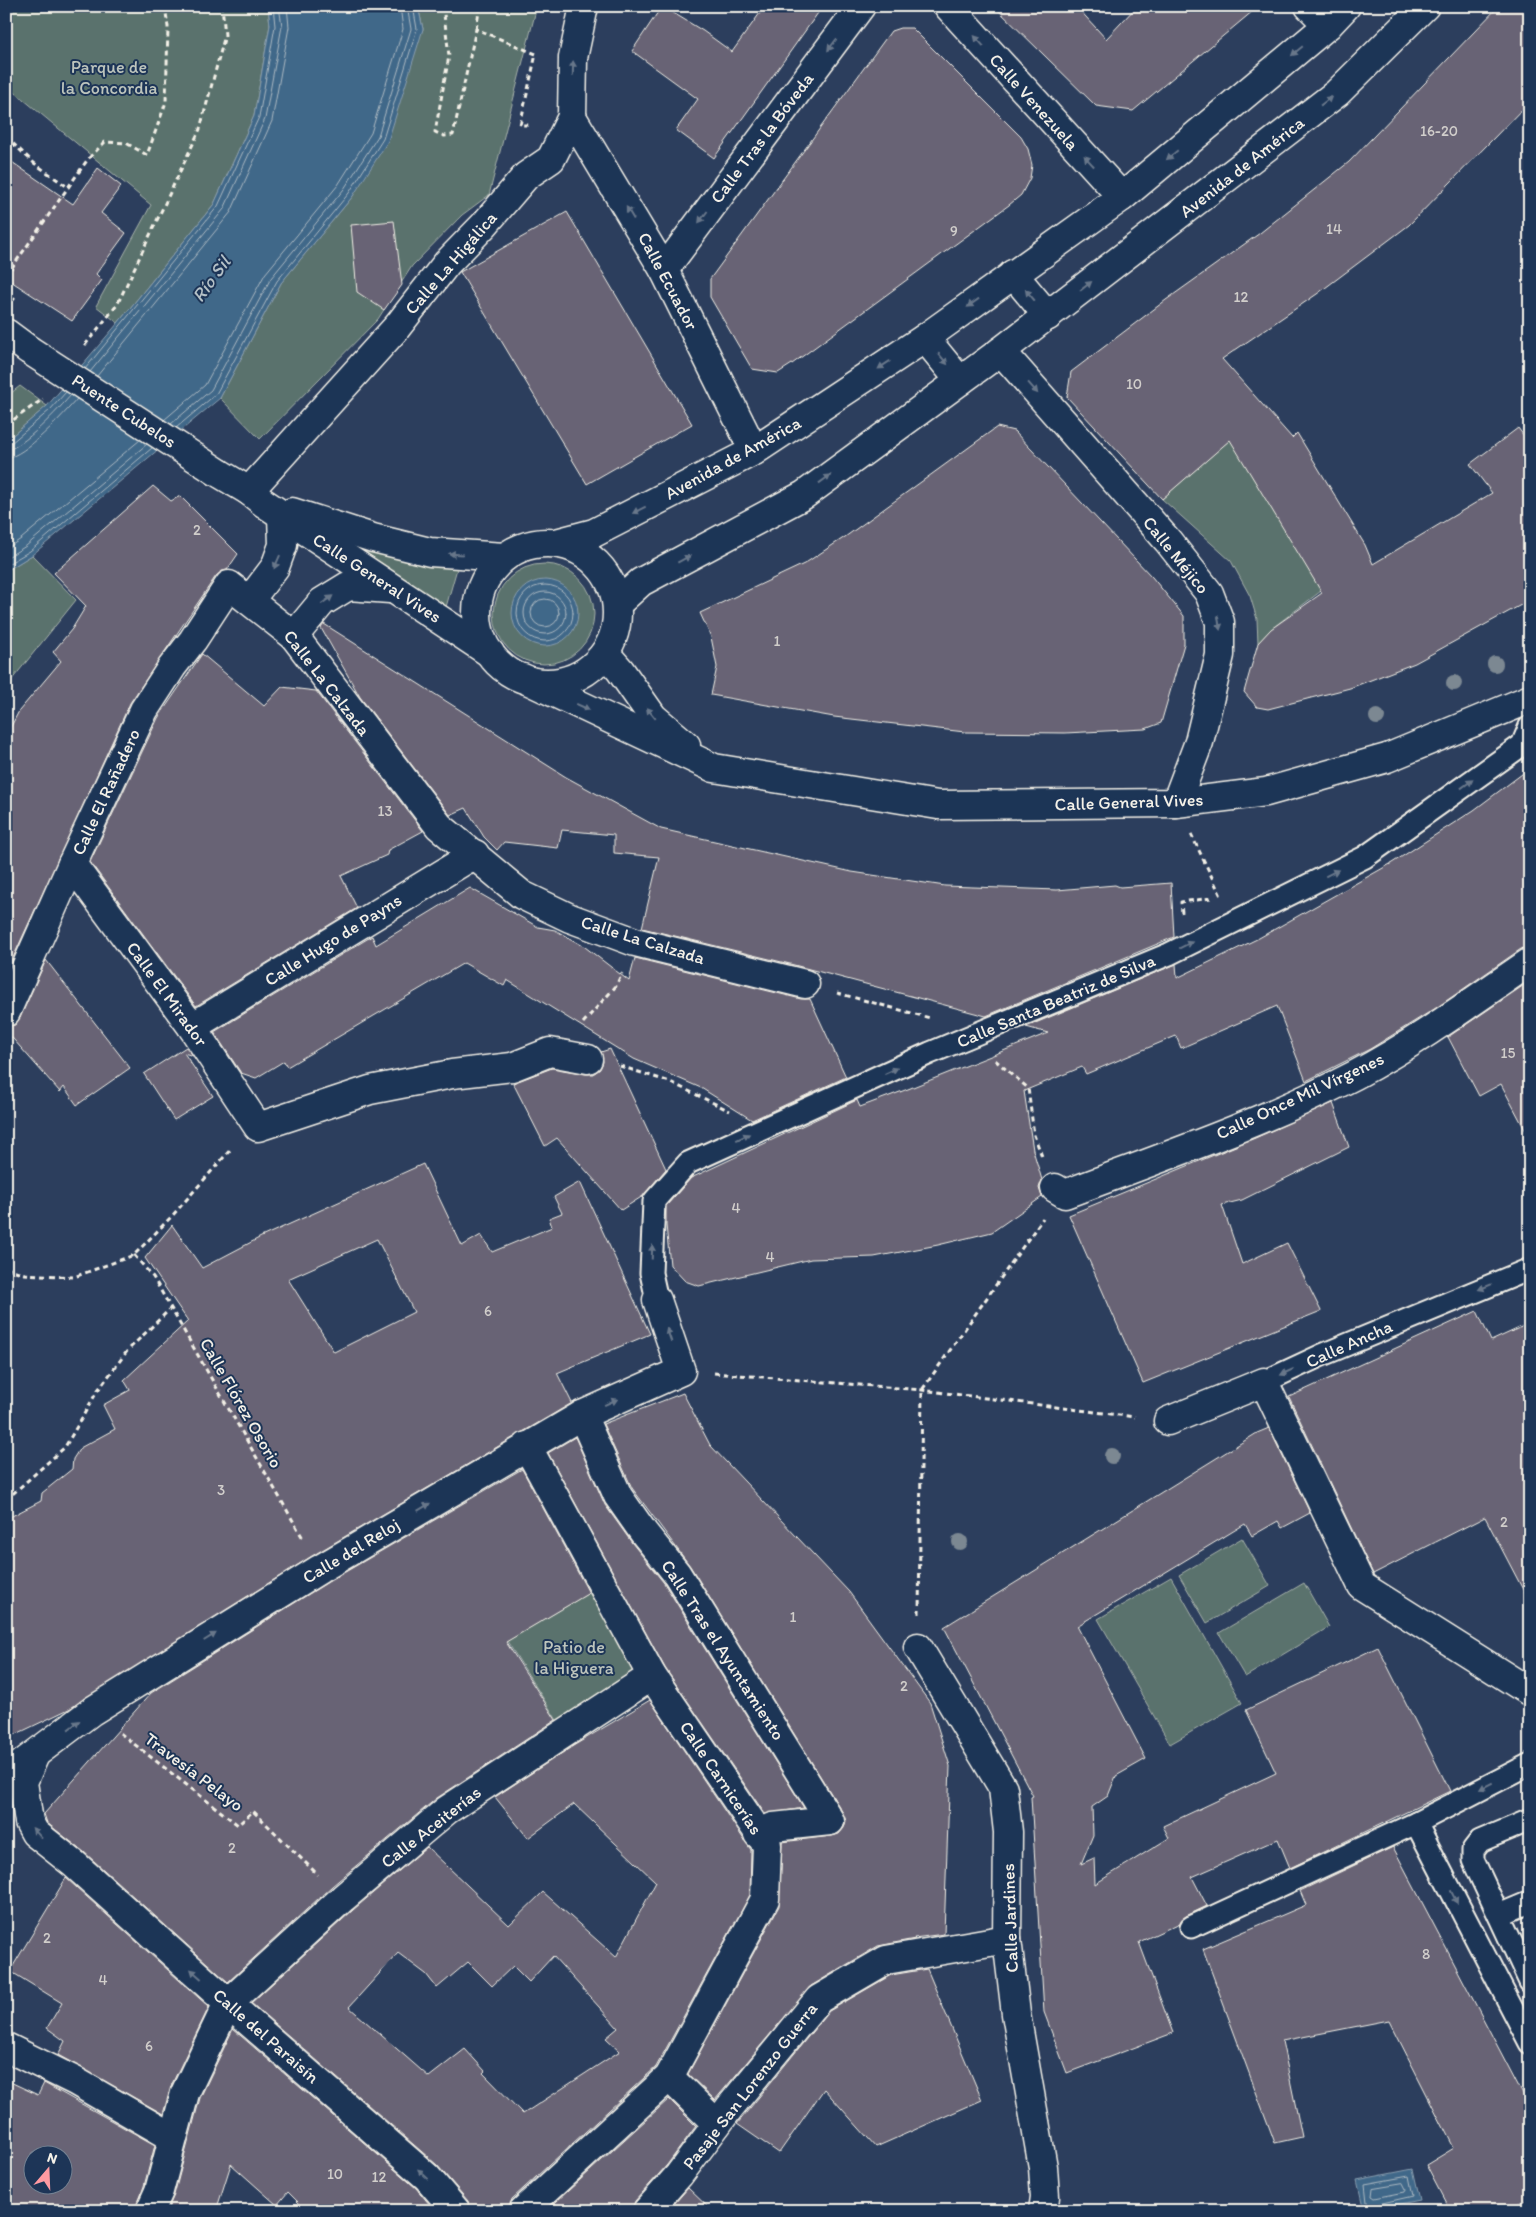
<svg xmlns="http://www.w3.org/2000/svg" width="1536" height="2217" font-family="Itim,sans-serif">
	<rect width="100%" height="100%" fill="#2c3e5d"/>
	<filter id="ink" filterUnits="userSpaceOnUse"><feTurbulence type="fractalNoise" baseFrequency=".02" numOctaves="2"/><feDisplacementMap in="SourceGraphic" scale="10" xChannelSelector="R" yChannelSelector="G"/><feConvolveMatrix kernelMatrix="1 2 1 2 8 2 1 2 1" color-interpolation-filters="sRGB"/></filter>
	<g filter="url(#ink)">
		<g fill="#5a726d" stroke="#a7b2aa">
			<polygon points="6,6 268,6 270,25 254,116 214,204 118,323 96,306 151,205 6,85"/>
			<polygon points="418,6 537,6 489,195 462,215 412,266 378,319 260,439 220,398 281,283 353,196 423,29"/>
			<polygon points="20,386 47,406 6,441 6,397"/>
			<polygon points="1232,438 1321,591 1271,629 1258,643 1257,619 1250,596 1231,561 1162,499"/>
			<path d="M356 546C390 556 422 568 458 565L446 607Z"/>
			<polygon points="32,555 76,600 6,687 6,571"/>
			<circle cx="544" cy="614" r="50"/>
			<polygon points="1242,1538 1270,1586 1207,1623 1179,1575"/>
			<polygon points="1171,1577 1242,1703 1170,1744 1098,1619"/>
			<polygon points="1304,1583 1329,1627 1245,1677 1219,1633"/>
			<polygon points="589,1593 640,1672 560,1725 507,1641"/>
		</g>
		<g fill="#416789" stroke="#899eaf">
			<polygon points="268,6 418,6 423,29 388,141 353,196 281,283 220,398 32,555 6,571 6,441 47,406 118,323 214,204 254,116 270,25"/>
			<circle cx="545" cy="613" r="33"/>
			<polygon points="1413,2169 1420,2200 1364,2211 1357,2180"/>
		</g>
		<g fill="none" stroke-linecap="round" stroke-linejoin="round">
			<g stroke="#acbac2" stroke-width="1">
				<polyline points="85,369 218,206 259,117 275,26 273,6"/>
				<polyline points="90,372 224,209 265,119 282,26 279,6"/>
				<polyline points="97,376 231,212 272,121 289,27 287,6"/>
				<polyline points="164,420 205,385 265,274 338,185 371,133 403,29 400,6"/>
				<polyline points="171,424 211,390 271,278 344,189 378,136 411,29 407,6"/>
				<polyline points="176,428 216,394 277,281 349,193 383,139 417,29 413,6"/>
				<polyline points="6,444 11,443 50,410 66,392"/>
				<path d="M6 450C22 449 60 408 71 395"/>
				<path d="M6 458C25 457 64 414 77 399"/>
				<polyline points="6,549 21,539 140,440"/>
				<polyline points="6,558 26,546 147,444"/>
				<polyline points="6,565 30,551 152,448"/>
				<circle cx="545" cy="613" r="28"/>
				<circle cx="545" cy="613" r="21"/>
				<circle cx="545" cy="613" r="14"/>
				<polygon points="1403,2183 1406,2189 1405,2192 1375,2198 1372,2196 1373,2188"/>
				<polyline points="1368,2211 1365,2184 1409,2176 1413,2196 1378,2204 1374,2211"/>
			</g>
		</g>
		<g fill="#686474" stroke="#f4f1e8" fill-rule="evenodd">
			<polygon points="662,6 703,31 732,52 765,6 823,6 714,158 676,130 698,99 632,51"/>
			<polygon points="994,6 1076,6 1106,39 1137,6 1259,6 1133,111 1096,106"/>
			<polygon points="1499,6 1530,6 1530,101 1409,225 1317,294 1222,359 1292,438 1297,433 1365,545 1373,564 1492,493 1470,464 1518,428 1530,444 1530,600 1415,663 1350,688 1268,709 1257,707 1244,692 1258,643 1271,629 1322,593 1230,440 1162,499 1067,397 1071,372 1166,300 1260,233 1349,162"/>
			<polygon points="900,28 912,28 1021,137 1028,149 1032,165 1030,178 1021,195 1009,205 792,364 778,373 752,369 710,297 710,279 891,31"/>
			<polygon points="6,158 73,204 98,168 121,186 101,213 126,233 96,274 102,280 72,321 6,278"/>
			<polygon points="567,212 692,424 587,484 460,272"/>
			<polygon points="394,221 402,285 384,310 357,292 351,225"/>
			<polygon points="997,427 1014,431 1152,577 1184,616 1184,644 1161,723 1145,729 1065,733 965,732 834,717 711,695 717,667 711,637 700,613 804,564 845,537"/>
			<polygon points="153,486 171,501 180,496 238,554 227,570 222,571 216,576 130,703 6,973 6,736 19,711 61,661 53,652 72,629 86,606 54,573"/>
			<polygon points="324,624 566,777 661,829 852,872 945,886 1057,890 1115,885 1120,887 1171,883 1174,937 986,1016 794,965 642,928 659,857 614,853 614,835 562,830 558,848 504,842 497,850 484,837 466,808 450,815 360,697 321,628"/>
			<polygon points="202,654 264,706 282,687 316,691 423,831 388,850 387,855 341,876 357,908 196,1006 90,862 158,718"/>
			<polygon points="1530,768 1530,947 1521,949 1436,1008 1370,1049 1306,1081 1277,1006 1181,1048 1176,1036 1086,1074 1082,1067 1024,1091 1033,1150 1042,1180 1039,1188 1042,1197 992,1232 938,1245 874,1257 811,1259 699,1286 685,1281 670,1265 666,1225 666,1206 691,1178 857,1100 860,1107 908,1089 1048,1033 1026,1027 1176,964 1177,978 1259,938 1392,863 1474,810"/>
			<polygon points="470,888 538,927 555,930 585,947 629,981 635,958 801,999 810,999 846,1077 752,1120 701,1088 634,1059 507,980 504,986 464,963 287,1067 284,1061 256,1078 241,1073 214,1032 372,936 376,945"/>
			<polygon points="46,960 130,1068 77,1105 64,1087 60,1092 6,1031 6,1027 15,1025 20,1018"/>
			<polygon points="1530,981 1530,1139 1501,1084 1479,1096 1448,1037"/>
			<polygon points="186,1047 193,1056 184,1053 213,1096 174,1120 144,1074"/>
			<polygon points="610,1049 666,1169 643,1196 621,1210 557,1138 545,1146 513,1083 552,1068 585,1074 593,1074 600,1069 603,1062 601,1052"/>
			<polygon points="1333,1103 1349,1147 1242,1200 1222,1205 1242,1264 1287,1243 1321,1311 1143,1383 1069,1215 1255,1138"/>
			<path d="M423 1164 462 1246 481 1235 492 1252 552 1227 549 1218 562 1213 554 1197 580 1182 650 1334 557 1373 572 1403 312 1556 71 1708 6 1739V1519L41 1501 42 1493 72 1469 73 1459 80 1448 115 1429 103 1405 130 1390 124 1380 188 1321 145 1258 172 1225 202 1268 261 1237ZM377 1239 414 1312 334 1352 288 1279Z"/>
			<polygon points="1477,1311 1491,1341 1530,1323 1530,1603 1485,1517 1373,1574 1289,1397"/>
			<polygon points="683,1393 710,1445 849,1592 930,1703 950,1766 944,1934 914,1938 915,1939 878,1946 811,1986 715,2100 688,2074 779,1906 782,1842 832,1836 839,1834 844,1828 846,1821 843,1813 690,1566 632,1488 603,1424"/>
			<polygon points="1269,1428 1310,1513 1282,1528 1278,1521 1252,1536 1245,1524 1077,1626 1146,1759 1116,1776 1108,1796 1092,1807 1093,1835 1081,1864 1094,1858 1095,1884 1169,1838 1163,1826 1276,1773 1246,1710 1378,1647 1450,1791 1290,1868 1278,1839 1192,1877 1207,1906 1186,1916 1180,1923 1139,1942 1173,2033 1067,2073 1044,2012 1031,1797 1033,1796 944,1627 1257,1433"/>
			<polygon points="575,1437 605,1505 632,1543 664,1583 804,1808 765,1814 665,1668 548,1453"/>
			<polygon points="522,1469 589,1593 506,1642 556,1720 437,1798 332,1886 228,1982 84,1852 47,1823 44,1814 151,1693 328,1582"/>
			<path d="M650 1700 751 1850 750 1895 656 2067 512 2199 508 2211H471L468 2201 437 2165 251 2003 353 1910 427 1847 509 1925 543 1892 616 1957 656 1882 574 1804 528 1838 495 1797 573 1746ZM398 1953 426 1974 437 1988 468 1962 492 1986 513 1966 529 1982 553 1956 618 2028 606 2038 620 2051 523 2114 483 2073 485 2071 465 2049 429 2077 349 2007Z"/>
			<polygon points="1393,1847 1530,2108 1530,2198 1506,2211 1450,2211 1426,2165 1454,2148 1389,2020 1282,2041 1302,2137 1275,2143 1203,1949 1306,1905 1300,1891"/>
			<polygon points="66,1878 209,2007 171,2086 163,2114 58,2055 65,2041 47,2028 62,2003 10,1971"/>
			<polygon points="927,1969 982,2100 876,2147 824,2089 779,2153 737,2124 829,2011 891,1975"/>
			<polygon points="233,2029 416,2188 435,2211 307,2211 288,2192 277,2205 231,2164 216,2211 167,2211 174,2195 200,2098"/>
			<path d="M6 2080 38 2095 44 2083 155 2145 144 2186 135 2211H6ZM32 2154H62V2184H32Z"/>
			<polygon points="669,2099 696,2126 667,2165 635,2201 632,2211 546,2211"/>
			<polygon points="688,2188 712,2211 668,2211"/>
		</g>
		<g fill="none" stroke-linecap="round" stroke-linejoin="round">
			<defs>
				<g id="lane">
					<polyline points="657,1300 651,1273 654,1201 688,1163 930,1053 1169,954 1365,857 1522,745 1530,726"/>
					<polyline points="1264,1382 1322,1355 1530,1269"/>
					<polyline points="1530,1764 1416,1823 1530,2043"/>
					<polyline points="1530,1820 1480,1841 1473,1850 1473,1860 1530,1982"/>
					<polyline points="1499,1915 1530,1902"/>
					<polyline points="1191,1927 1416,1823"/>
				</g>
				<g id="street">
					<polyline points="948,6 1122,197"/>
					<polyline points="1309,6 1328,25"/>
					<polyline points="572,117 664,270 754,451"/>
					<polyline points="664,270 861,6"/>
					<polyline points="1001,351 1168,541 1209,593 1220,622 1220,655 1199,742 1176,803"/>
					<polyline points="249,491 397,327 447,263 484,225 526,176 551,159 572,117 573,58 584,6"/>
					<polyline points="250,600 275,567 283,545 282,515"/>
					<polyline points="294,636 322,602 348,586 390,589"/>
					<polyline points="72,864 192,1027 258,1127 370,1090 452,1074 512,1067 550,1052 588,1059"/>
					<polyline points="6,1012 72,864 144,710 172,667 193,640 229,585 294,636 439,826 522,895 570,918 635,942 805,984"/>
					<polyline points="192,1027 475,854"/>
					<path d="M1055 1188 1065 1194C1163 1157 1263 1123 1355 1075 1417 1042 1473 1001 1530 962"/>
					<polyline points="582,1415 618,1496 644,1533 677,1574 830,1821 773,1827 758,1834"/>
					<polyline points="1168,1421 1264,1382 1362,1586 1530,1692"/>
					<polyline points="918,1647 1003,1788 1008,1832 1007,1939 1016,2014 1043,2167 1045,2197 1043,2211"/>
					<polyline points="35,1755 23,1782 29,1822 35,1833 74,1864 248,2021 427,2177 456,2211"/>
					<polyline points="6,1776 92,1711 320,1569 582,1415 681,1371 657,1300"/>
					<polyline points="6,2047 75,2081 172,2137"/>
					<polyline points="669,2077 717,2124"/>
					<polyline points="150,2211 159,2191 185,2093 228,2003 343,1898 447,1810 652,1676"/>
					<polyline points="523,2211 669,2077 765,1899 767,1845 652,1676 527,1446"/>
					<polyline points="647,2211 679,2175 730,2107 819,1999 886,1960 1007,1939"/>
				</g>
				<g id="secondary">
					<polyline points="1013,274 1048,316"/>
					<polyline points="6,333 29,350"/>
					<polyline points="925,338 960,381"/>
					<polyline points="219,473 249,491 264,503 490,653"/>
					<polyline points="292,512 373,538 430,552 504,557"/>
					<polyline points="556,543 594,533 754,451 925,338 1122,197 1328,25 1346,6"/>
					<circle cx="547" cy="613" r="70"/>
					<polyline points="617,604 641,582 804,495 1001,351 1337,93 1425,6"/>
					<polyline points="605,653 620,670 653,717 686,745"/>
					<polyline points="523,678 714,768 938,805 1176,803 1266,792 1387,758 1530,699"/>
				</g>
			</defs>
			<use href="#lane" stroke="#f4f1e8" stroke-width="25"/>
			<use href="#street" stroke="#f4f1e8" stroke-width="31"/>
			<use href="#secondary" stroke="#f4f1e8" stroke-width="31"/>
			<g stroke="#f4f1e8" stroke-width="3" stroke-dasharray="5 4" stroke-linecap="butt">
				<polyline points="443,6 449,56 435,132 444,136 453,135 476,29 536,54 520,125 529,125"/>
				<polyline points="476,29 480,6"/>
				<polyline points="6,137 34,163 69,188"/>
				<polyline points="6,276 88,159 105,142 126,143 147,155 166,102 168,27 165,6"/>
				<polyline points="6,293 15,300"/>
				<polyline points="85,345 117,305 200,129 225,35 222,6"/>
				<polyline points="6,425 43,399"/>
				<polyline points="1191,834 1221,896"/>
				<polyline points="1182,913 1181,902 1211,898"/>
				<polyline points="837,993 930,1018"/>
				<polyline points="583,1023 616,986 622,973"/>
				<polyline points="995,1060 1028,1088 1034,1135 1043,1159"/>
				<polyline points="620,1066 670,1082 730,1111"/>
				<polyline points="134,1255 153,1277 304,1540"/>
				<polyline points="6,1268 25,1274 74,1277 134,1255 173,1215 232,1148"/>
				<polyline points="714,1373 922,1390 1135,1417"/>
				<polyline points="6,1500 65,1447 98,1390 128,1350 171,1308"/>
				<polyline points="919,1614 922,1390 1043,1218"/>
				<polyline points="120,1733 238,1825 253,1811 318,1875"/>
			</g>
			<use href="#lane" stroke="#1d3557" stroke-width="21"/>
			<use href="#street" stroke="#1d3557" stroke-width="28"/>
			<use href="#secondary" stroke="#1d3557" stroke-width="28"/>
			<defs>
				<polyline id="secondary-bridge" points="29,350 219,473"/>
			</defs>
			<use href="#secondary-bridge" stroke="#f4f1e8" stroke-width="31" stroke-linecap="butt"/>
			<use href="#secondary-bridge" stroke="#1d3557" stroke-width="28"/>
		</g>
		<g fill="#7c8892">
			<circle cx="1495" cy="664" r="8"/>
			<circle cx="1454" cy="683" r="8"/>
			<circle cx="1377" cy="717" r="8"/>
			<circle cx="1112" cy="1456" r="8"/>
			<circle cx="960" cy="1542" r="8"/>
		</g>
		<defs><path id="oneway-solid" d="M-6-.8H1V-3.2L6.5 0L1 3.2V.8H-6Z" transform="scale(1.25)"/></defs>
		<g fill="#68778a">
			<use href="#oneway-solid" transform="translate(979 41) rotate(-132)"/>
			<use href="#oneway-solid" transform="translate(832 45) rotate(127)"/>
			<use href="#oneway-solid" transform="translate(1297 51) rotate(140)"/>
			<use href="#oneway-solid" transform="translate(573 68) rotate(-89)"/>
			<use href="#oneway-solid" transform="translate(1326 101) rotate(-38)"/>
			<use href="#oneway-solid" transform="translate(1172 155) rotate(140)"/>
			<use href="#oneway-solid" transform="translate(1089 161) rotate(-133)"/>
			<use href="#oneway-solid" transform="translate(630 213) rotate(-121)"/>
			<use href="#oneway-solid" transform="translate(703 217) rotate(127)"/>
			<use href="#oneway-solid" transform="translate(1086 286) rotate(-38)"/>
			<use href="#oneway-solid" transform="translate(1030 295) rotate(-130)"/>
			<use href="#oneway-solid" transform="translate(973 303) rotate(144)"/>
			<use href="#oneway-solid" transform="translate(943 359) rotate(50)"/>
			<use href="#oneway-solid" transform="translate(884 365) rotate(146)"/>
			<use href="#oneway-solid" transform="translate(1033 388) rotate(49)"/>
			<use href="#oneway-solid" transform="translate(825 479) rotate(-36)"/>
			<use href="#oneway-solid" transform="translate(639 510) rotate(153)"/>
			<use href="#oneway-solid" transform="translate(456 554) rotate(-177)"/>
			<use href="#oneway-solid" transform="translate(684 559) rotate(-28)"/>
			<use href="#oneway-solid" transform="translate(277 562) rotate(114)"/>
			<use href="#oneway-solid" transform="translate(327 600) rotate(-35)"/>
			<use href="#oneway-solid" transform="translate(1219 623) rotate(81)"/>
			<use href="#oneway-solid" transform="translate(583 707) rotate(25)"/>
			<use href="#oneway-solid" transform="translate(651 713) rotate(-129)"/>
			<use href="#oneway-solid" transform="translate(1467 784) rotate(-36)"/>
			<use href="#oneway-solid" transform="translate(1332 873) rotate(-26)"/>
			<use href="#oneway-solid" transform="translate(1186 945) rotate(-26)"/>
			<use href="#oneway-solid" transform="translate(891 1071) rotate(-24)"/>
			<use href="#oneway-solid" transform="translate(743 1137) rotate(-25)"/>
			<use href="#oneway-solid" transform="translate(652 1252) rotate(-88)"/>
			<use href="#oneway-solid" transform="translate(1485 1287) rotate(158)"/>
			<use href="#oneway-solid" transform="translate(669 1335) rotate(-109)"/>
			<use href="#oneway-solid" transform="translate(1287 1372) rotate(155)"/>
			<use href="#oneway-solid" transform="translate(611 1402) rotate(-24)"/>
			<use href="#oneway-solid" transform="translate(424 1507) rotate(-31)"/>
			<use href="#oneway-solid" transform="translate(210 1637) rotate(-32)"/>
			<use href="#oneway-solid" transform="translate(74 1725) rotate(-38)"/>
			<use href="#oneway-solid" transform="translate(1486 1786) rotate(153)"/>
			<use href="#oneway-solid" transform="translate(37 1833) rotate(-132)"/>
			<use href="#oneway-solid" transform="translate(1454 1897) rotate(63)"/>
			<use href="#oneway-solid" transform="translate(196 1974) rotate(-138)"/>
			<use href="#oneway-solid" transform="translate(423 2174) rotate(-137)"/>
		</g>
	</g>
	<g text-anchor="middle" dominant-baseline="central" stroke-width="4" stroke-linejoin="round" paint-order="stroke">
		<g font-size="15" fill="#d1cecb">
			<text x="1439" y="131">16-20</text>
			<text x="1334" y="229">14</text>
			<text x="954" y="231">9</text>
			<text x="1241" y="297">12</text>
			<text x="1134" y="384">10</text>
			<text x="197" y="530">2</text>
			<text x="777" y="641">1</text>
			<text x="385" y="811">13</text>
			<text x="1508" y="1053">15</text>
			<text x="736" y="1208">4</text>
			<text x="770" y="1257">4</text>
			<text x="488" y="1311">6</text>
			<text x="221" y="1490">3</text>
			<text x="1504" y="1522">2</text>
			<text x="793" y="1617">1</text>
			<text x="904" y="1686">2</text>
			<text x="232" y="1848">2</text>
			<text x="47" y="1938">2</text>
			<text x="1426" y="1954">8</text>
			<text x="103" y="1980">4</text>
			<text x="149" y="2046">6</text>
			<text x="335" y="2174">10</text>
			<text x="379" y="2177">12</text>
		</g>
		<g font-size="18" fill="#bec5bd" stroke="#1d3557">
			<text x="109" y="67">Parque de<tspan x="109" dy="21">la Concordia</tspan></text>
			<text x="574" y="1647">Patio de<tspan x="574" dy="21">la Higuera</tspan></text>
		</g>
		<g font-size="18" fill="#f4f1e8" stroke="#1d3557">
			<text transform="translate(1034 102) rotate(48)">Calle Venezuela</text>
			<text transform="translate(762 138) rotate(-53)">Calle Tras la Bóveda</text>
			<text transform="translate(1242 167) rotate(-38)">Avenida de América</text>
			<text transform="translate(451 263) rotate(-49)">Calle La Higálica</text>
			<text transform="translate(668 281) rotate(62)">Calle Ecuador</text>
			<text transform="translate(124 411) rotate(33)">Puente Cubelos</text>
			<text transform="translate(733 458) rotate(-29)">Avenida de América</text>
			<text transform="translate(1176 555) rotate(51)">Calle Méjico</text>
			<text transform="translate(377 578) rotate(33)">Calle General Vives</text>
			<text transform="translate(327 683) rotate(52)">Calle La Calzada</text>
			<text transform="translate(106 792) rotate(-65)">Calle El Rañadero</text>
			<text transform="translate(1129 802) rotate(-2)">Calle General Vives</text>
			<text transform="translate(333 940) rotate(-32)">Calle Hugo de Payns</text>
			<text transform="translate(643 940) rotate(17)">Calle La Calzada</text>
			<text transform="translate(167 994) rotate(54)">Calle El Mirador</text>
			<text transform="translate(1056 1001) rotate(-23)">Calle Santa Beatriz de Silva</text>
			<text transform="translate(1300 1096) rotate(-25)">Calle Once Mil Vírgenes</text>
			<text transform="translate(1349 1344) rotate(-24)">Calle Ancha</text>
			<text transform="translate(241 1403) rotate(60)">Calle Flórez Osorio</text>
			<text transform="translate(351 1551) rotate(-31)">Calle del Reloj</text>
			<text transform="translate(723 1650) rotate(57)">Calle Tras el Ayuntamiento</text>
			<text transform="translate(194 1772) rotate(37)">Travesía Pelayo</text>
			<text transform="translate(721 1778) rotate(56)">Calle Carnicerías</text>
			<text transform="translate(431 1827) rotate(-38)">Calle Aceiterías</text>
			<text transform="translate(1010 1918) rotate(-92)">Calle Jardines</text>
			<text transform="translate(266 2036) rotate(41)">Calle del Paraisín</text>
			<text transform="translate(750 2086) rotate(-52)">Pasaje San Lorenzo Guerra</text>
		</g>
		<g font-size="19" font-style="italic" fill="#b5c1c7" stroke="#1d3557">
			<text transform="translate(211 279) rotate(-54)">Río Sil</text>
		</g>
	</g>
	<rect width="1536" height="2217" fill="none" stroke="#1d3557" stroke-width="25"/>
	<rect x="12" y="12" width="1511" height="2192" fill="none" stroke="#f4f1e8" stroke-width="2" filter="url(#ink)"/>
	<g transform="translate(48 2170) rotate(19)"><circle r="24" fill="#1d3557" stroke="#738091"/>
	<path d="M0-4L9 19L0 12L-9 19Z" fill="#ff9aa2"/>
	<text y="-8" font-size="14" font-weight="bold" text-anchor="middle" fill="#f4f1e8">N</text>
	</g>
</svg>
